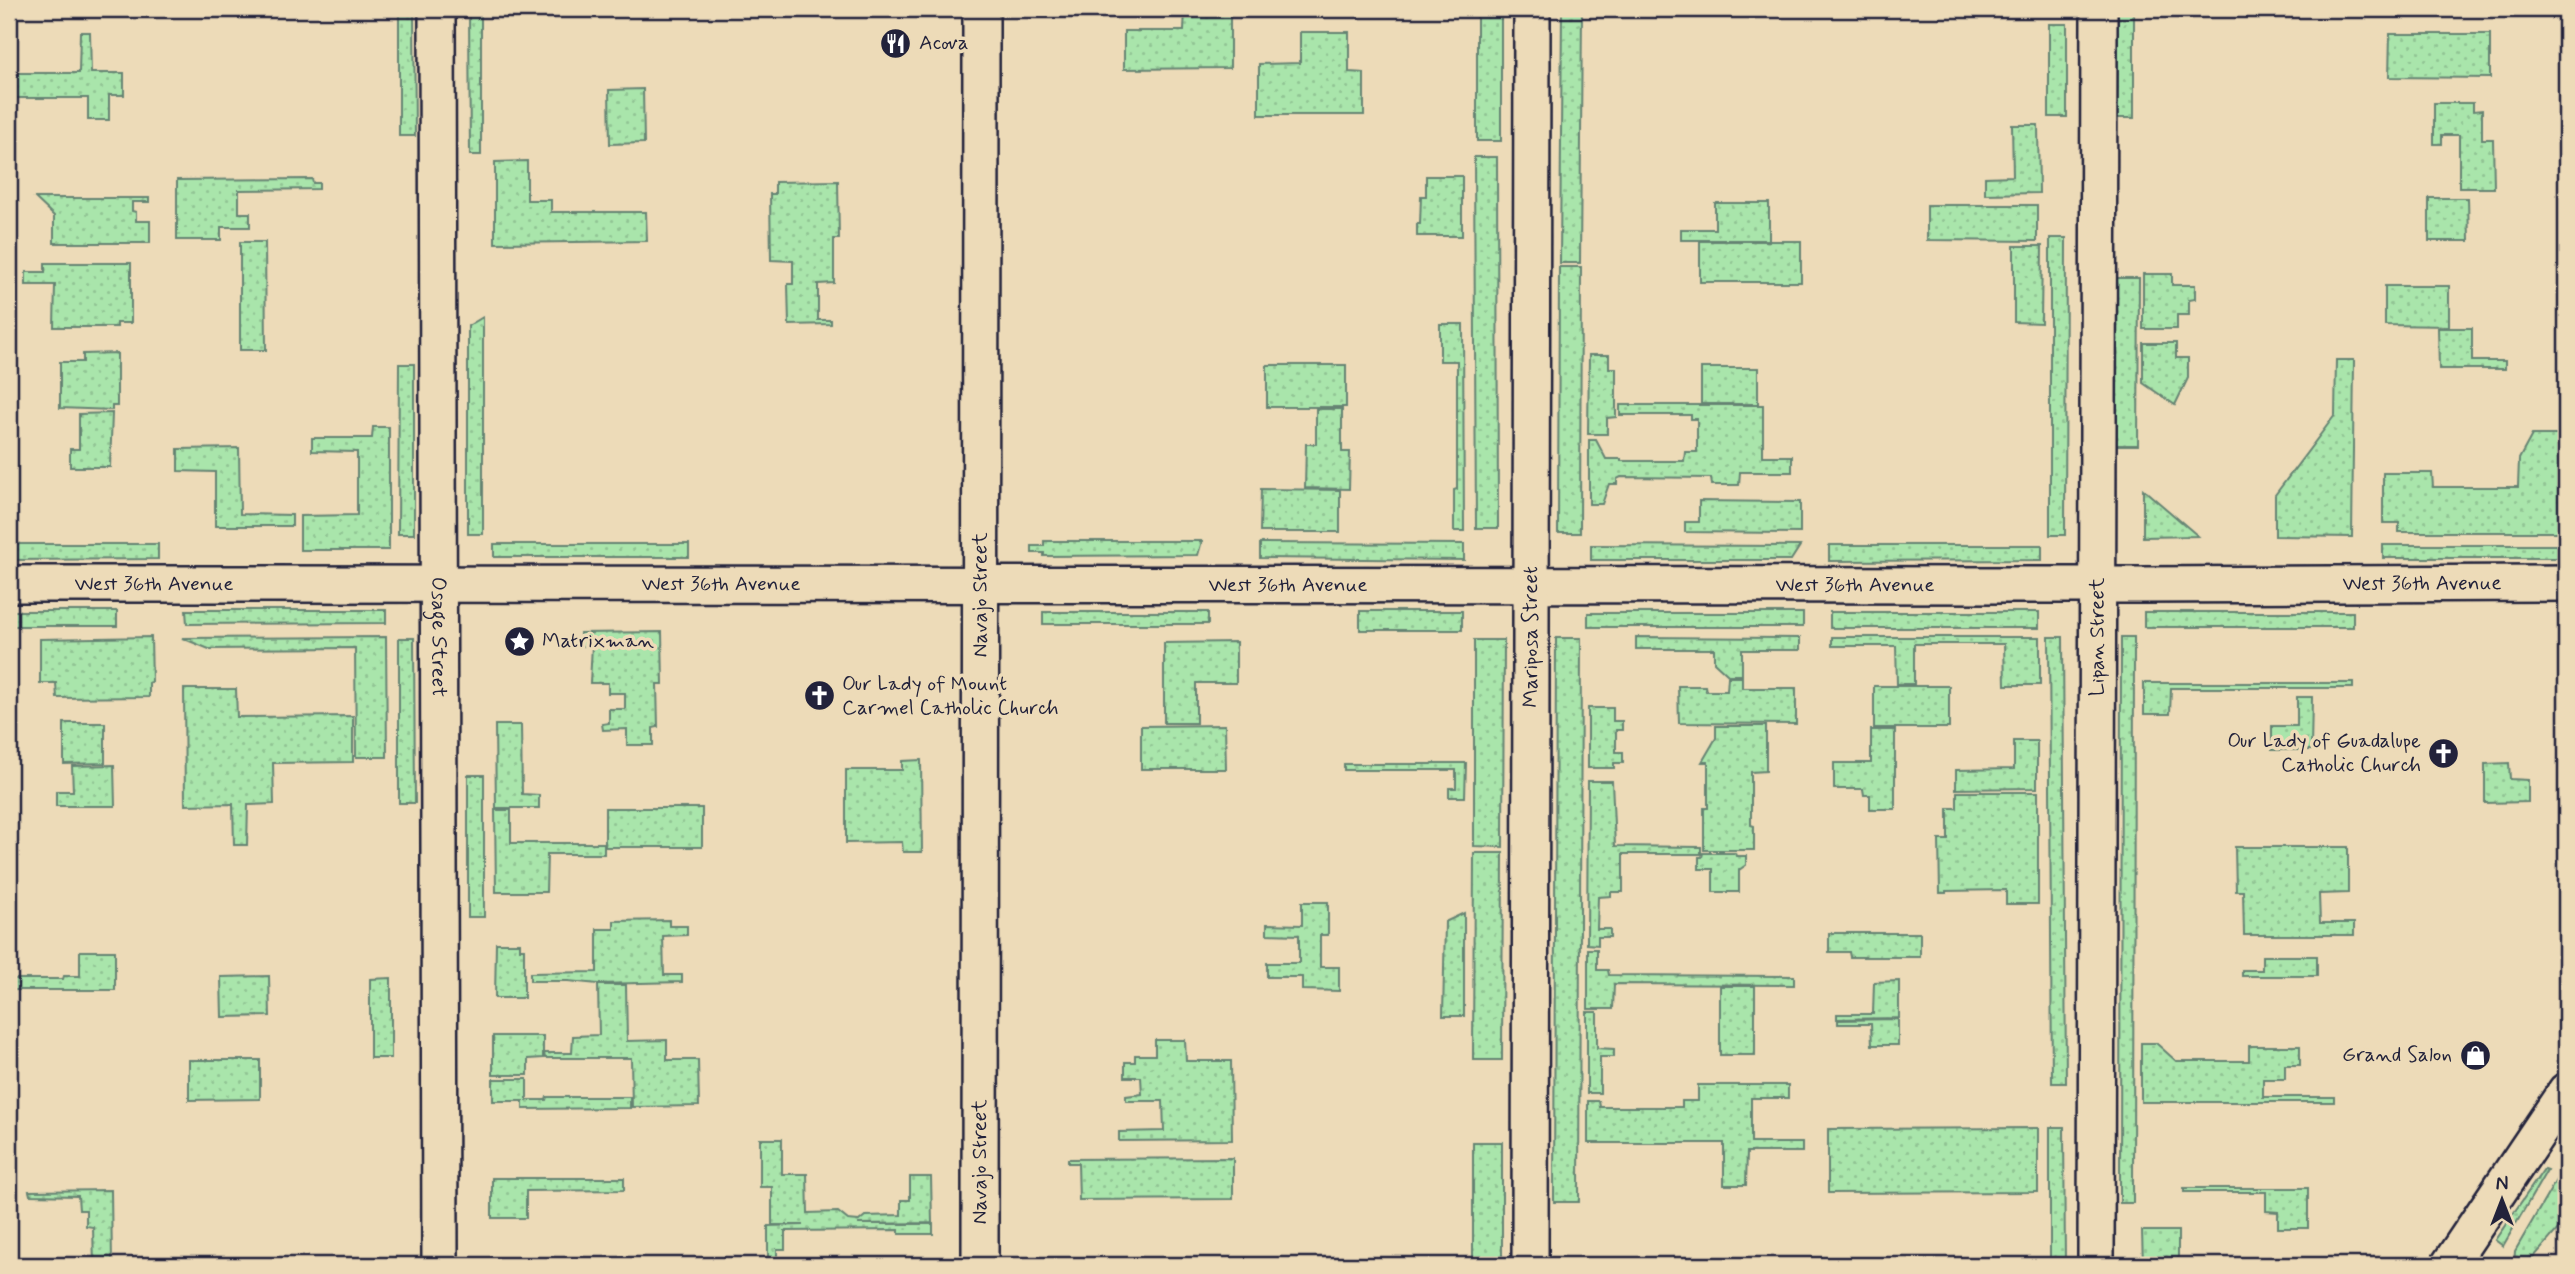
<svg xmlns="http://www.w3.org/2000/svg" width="2575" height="1274" font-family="Mynerve,sans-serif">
	<defs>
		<pattern id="grass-dots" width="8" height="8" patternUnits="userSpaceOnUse" patternTransform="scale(1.75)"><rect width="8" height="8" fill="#a9e5ab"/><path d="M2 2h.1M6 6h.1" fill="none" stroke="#91c494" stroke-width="1.8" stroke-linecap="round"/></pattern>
	</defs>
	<rect width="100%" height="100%" fill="#eddbb8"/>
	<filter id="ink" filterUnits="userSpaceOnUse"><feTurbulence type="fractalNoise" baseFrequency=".0143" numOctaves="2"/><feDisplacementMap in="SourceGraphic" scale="14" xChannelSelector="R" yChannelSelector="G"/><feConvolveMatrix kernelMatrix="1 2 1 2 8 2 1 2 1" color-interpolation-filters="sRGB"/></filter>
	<g filter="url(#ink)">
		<g fill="url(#grass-dots)" stroke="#668473" stroke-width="2">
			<polygon points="399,9 414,9 415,136 399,136"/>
			<polygon points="469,9 481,9 481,155 470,155"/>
			<polygon points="1185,9 1230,9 1230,68 1124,69 1124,31 1184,31"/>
			<rect x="1477" y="9" width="24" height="132"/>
			<polygon points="1562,9 1582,9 1580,263 1560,263"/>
			<polygon points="2118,9 2134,9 2134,118 2117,118"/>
			<rect x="2049" y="24" width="18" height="93"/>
			<polygon points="80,32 90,32 91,73 124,73 124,95 109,95 109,120 88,120 88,98 9,98 9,73 79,73"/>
			<polygon points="1300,32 1349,32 1349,72 1364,73 1364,115 1259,115 1259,64 1300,63"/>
			<polygon points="2390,34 2490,34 2490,78 2389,77"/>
			<polygon points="643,89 644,143 610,144 609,90"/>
			<polygon points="2434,103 2473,103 2473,111 2482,110 2482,139 2493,139 2494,188 2459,188 2459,135 2442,135 2442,144 2434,144"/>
			<polygon points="2012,125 2038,125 2039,193 1985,194 1985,177 2013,176"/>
			<polygon points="1474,157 1497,157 1498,528 1476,528"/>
			<polygon points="527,161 527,200 551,200 551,212 646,212 647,241 495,243 495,162"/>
			<polygon points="1426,176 1462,176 1462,236 1417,236 1417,224 1420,224 1421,196 1426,196"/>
			<polygon points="312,179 313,183 319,183 319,189 239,190 239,213 250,213 250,227 221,227 221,240 177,240 177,180"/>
			<polygon points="838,181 839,239 834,239 834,283 818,284 818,320 831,320 831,324 789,325 788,284 793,284 793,261 771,260 770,194 775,194 775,182"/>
			<polygon points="35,198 149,198 149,202 132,202 132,211 136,212 136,221 150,221 150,243 54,243 54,216"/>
			<polygon points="2429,198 2468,198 2469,241 2429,241"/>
			<polygon points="1715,203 1769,203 1769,240 1681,240 1681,229 1715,229"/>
			<polygon points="1927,205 2037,205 2037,241 1927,240"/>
			<polygon points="2050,238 2066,238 2065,535 2050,535"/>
			<rect x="1700" y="241" width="101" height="41"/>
			<polygon points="240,242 265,242 266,350 240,350"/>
			<polygon points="2014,246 2042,246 2041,323 2014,322"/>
			<polygon points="45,263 131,263 131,323 117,323 117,327 54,327 55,285 26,285 26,272 45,272"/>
			<polygon points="1559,267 1581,267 1580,533 1558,533"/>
			<polygon points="2143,274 2172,274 2172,285 2195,285 2195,299 2189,300 2189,315 2177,315 2177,329 2143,329"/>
			<polygon points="2117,278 2139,278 2138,445 2116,445"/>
			<polygon points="2385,286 2449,286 2449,326 2385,325"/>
			<polygon points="483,317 483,534 468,534 468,326"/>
			<polygon points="1440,324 1463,324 1464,531 1454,531 1454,490 1457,489 1457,361 1440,361"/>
			<polygon points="2438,328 2472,328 2472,361 2505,361 2505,369 2439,369"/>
			<polygon points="2143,343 2176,343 2176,358 2188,358 2188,378 2175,405 2143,383"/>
			<polygon points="117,353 117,406 112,406 112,410 60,408 60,362 83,362 83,354"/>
			<polygon points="1589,355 1609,355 1609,368 1616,368 1616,417 1607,418 1607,434 1588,434"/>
			<polygon points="2336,360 2354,360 2352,537 2275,536 2275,495 2335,415"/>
			<polygon points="399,364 414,364 414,534 398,534"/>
			<rect x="1267" y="365" width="79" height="42"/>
			<rect x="1701" y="368" width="57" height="36"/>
			<polygon points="1620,405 1763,405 1763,456 1792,456 1792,472 1740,472 1739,485 1712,485 1711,478 1621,477 1617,479 1617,484 1609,484 1602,504 1589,504 1589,440 1596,440 1606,459 1621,459 1621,461 1684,461 1685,452 1697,452 1697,419 1691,419 1691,415 1620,415"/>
			<polygon points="1316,409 1342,409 1342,452 1350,452 1349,489 1305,488 1306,444 1316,444"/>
			<polygon points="112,413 110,467 70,467 70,449 79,449 79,414"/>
			<polygon points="373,427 389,427 389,550 300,550 300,516 357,515 357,452 312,451 312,438 372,438"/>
			<polygon points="2532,435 2566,435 2566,532 2399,532 2399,523 2383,523 2383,473 2432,473 2433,487 2518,487 2519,459"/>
			<polygon points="239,448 240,514 292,515 292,526 215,526 215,472 178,471 178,449"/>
			<polygon points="1261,489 1340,490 1340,532 1260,532"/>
			<polygon points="2143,489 2198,536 2143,537"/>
			<polygon points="1699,501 1800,502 1800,533 1685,532 1685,522 1699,522"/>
			<polygon points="1044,541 1202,541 1198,555 1044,556 1044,553 1032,553 1032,546 1044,546"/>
			<polygon points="1260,543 1464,544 1464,560 1260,558"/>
			<polygon points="9,544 158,544 158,559 9,560"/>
			<rect x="494" y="544" width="195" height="13"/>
			<polygon points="1591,545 1800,546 1791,560 1591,560"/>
			<polygon points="1829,545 2042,545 2042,560 1829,561"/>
			<rect x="2383" y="545" width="183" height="13"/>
			<polygon points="186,610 386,610 386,623 187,624"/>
			<rect x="9" y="611" width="108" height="15"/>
			<rect x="1360" y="611" width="102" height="19"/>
			<rect x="1043" y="612" width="165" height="12"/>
			<rect x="1830" y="612" width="209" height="16"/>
			<rect x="2144" y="612" width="209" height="15"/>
			<rect x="1588" y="613" width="215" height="14"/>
			<polygon points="662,632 663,684 657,684 658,727 653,728 653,745 627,745 627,729 603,730 602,724 609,723 609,709 625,709 625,693 608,693 608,683 590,683 592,645 580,646 580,633"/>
			<polygon points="151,637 152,682 149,683 149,697 57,698 56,683 40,683 40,639"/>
			<polygon points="386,637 387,757 356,757 355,648 209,649 182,638"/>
			<polygon points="1636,637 1800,638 1800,650 1742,650 1742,675 1728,675 1714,662 1714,649 1636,649"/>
			<polygon points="1832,637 2040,637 2040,685 2005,685 2004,644 1914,644 1914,684 1897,684 1896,646 1832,646"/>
			<polygon points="2049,637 2063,637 2066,1083 2052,1083"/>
			<polygon points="2121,637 2134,637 2133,1203 2120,1203"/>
			<polygon points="399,638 414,638 415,803 399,803"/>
			<polygon points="1556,638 1581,638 1579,1202 1554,1202"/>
			<polygon points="1474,640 1504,640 1503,847 1474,846"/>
			<polygon points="1236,642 1236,683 1196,683 1196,723 1164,723 1164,643"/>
			<polygon points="1728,677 1742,677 1742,688 1796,688 1796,724 1679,723 1678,686 1705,686 1706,691 1727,691"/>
			<polygon points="2144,683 2353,683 2353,688 2171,688 2170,714 2144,714"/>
			<rect x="1874" y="686" width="75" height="42"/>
			<polygon points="184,689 236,689 237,717 353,716 353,762 273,763 274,804 248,805 247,845 234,845 233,804 185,805"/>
			<polygon points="2297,697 2312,697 2311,750 2272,750 2272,726 2297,726"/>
			<polygon points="1588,708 1613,708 1613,721 1622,721 1622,730 1616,730 1616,752 1623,752 1623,763 1614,763 1614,768 1588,768"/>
			<polygon points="64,723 105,723 105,763 64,764"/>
			<polygon points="495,725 521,725 522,794 539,795 539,808 496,808"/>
			<polygon points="1225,725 1226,769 1141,769 1141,726"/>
			<polygon points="1716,726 1766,726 1766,771 1751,772 1751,825 1754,826 1754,850 1704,850 1704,808 1708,808 1708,762 1702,762 1716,738"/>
			<polygon points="1871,730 1895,730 1895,809 1870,809 1870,795 1864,795 1863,789 1834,789 1834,763 1871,763"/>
			<polygon points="2014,741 2037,741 2037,788 1956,789 1956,770 2014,769"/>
			<polygon points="921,760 922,852 903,852 902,842 846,843 846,770 902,770 902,761"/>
			<polygon points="1433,763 1466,763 1465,797 1449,797 1449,788 1456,788 1456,770 1344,770 1344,764 1432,764"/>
			<polygon points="2509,763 2510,779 2528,780 2528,802 2485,803 2485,764"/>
			<polygon points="114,765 115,806 56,806 56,791 73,791 72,766"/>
			<rect x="468" y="775" width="16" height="142"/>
			<polygon points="1588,781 1612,781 1615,846 1701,847 1701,854 1623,854 1623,892 1611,892 1611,896 1598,897 1597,929 1610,929 1610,937 1598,937 1598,945 1587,944"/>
			<polygon points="1957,792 2038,792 2038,904 2006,904 2006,890 1946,891 1946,893 1940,893 1939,840 1948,840 1948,808 1957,808"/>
			<rect x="605" y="808" width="97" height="39"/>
			<polygon points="495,810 511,810 511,843 604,843 604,854 547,854 546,892 496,892"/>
			<polygon points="2235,847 2348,847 2348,893 2319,894 2320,923 2354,923 2354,935 2244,935 2243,891 2236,891"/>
			<polygon points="1474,853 1503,853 1502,1060 1473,1060"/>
			<polygon points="1703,853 1735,853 1736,856 1746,856 1746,865 1739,870 1739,892 1713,892 1713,869 1699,869 1699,857 1702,857"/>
			<polygon points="1302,902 1328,902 1328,935 1320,935 1320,967 1339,967 1339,991 1302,990 1302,977 1267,977 1267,963 1299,963 1299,935 1267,934 1267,924 1302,925"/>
			<polygon points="1464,913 1464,1016 1443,1016 1445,922"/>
			<polygon points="669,920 669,926 687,926 687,935 663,936 664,975 682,975 682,982 598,984 568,981 530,981 530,973 597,972 597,929 614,929 614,921"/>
			<polygon points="1829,933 1920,933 1920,957 1850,957 1849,952 1829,952"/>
			<polygon points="496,943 520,943 520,949 524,949 524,998 495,998"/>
			<polygon points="1588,949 1597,949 1597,970 1608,970 1609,975 1794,976 1794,985 1614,984 1613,1009 1588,1009"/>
			<polygon points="80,951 115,951 115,990 9,990 9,979 63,979 64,976 80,976"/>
			<polygon points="2262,956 2317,956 2317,976 2242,976 2242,970 2262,970"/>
			<polygon points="269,976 270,1016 222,1017 221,977"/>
			<polygon points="391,978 391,1058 370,1058 370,979"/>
			<polygon points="1899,981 1899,1018 1837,1019 1837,1014 1873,1014 1874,982"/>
			<polygon points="598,985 626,985 627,1041 667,1040 667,1060 698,1060 699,1106 632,1107 631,1058 545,1058 544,1053 572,1053 573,1036 599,1035"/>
			<rect x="1720" y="986" width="35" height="69"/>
			<polygon points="1587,1012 1597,1012 1597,1048 1614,1049 1614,1057 1600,1057 1600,1093 1587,1093"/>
			<polygon points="1898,1019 1898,1045 1872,1045 1871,1024 1838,1024 1838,1020"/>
			<polygon points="493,1036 543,1036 543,1058 528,1059 528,1075 493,1075"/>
			<polygon points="1155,1040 1185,1040 1186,1061 1231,1061 1232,1140 1119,1141 1119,1132 1164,1131 1163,1101 1126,1101 1126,1096 1142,1094 1141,1077 1125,1077 1125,1062 1135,1062 1135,1055 1155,1055"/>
			<polygon points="2141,1043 2156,1043 2176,1061 2249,1061 2249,1046 2300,1046 2300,1065 2285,1065 2285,1079 2263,1079 2263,1097 2334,1097 2334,1102 2141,1102"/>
			<polygon points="189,1060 260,1060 260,1099 189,1100"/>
			<polygon points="493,1079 527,1079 527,1100 546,1100 547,1097 630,1097 630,1108 523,1109 523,1101 493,1101"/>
			<polygon points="1698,1085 1788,1085 1788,1098 1751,1098 1751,1143 1802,1143 1802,1152 1747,1152 1746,1185 1724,1185 1724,1143 1588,1143 1588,1101 1599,1101 1600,1107 1682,1107 1682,1101 1698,1101"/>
			<polygon points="2050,1127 2064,1127 2065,1265 2050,1265"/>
			<polygon points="2038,1128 2038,1192 1828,1193 1828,1129"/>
			<polygon points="760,1139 782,1139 782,1174 807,1174 808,1213 838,1212 848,1220 859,1221 865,1216 901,1215 901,1200 910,1200 910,1177 931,1177 932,1223 858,1224 933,1224 933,1234 899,1234 899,1230 785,1231 785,1249 777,1249 777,1265 768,1265 768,1226 803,1225 772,1225 772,1187 760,1187"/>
			<rect x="1473" y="1142" width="29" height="123"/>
			<polygon points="1233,1158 1233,1199 1079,1200 1078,1163 1068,1163 1068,1159"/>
			<polygon points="2544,1169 2547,1170 2503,1246 2495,1240"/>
			<polygon points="2559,1175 2566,1176 2566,1220 2527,1265 2514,1265 2515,1251"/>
			<polygon points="492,1178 624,1178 624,1190 526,1191 526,1218 492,1218"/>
			<polygon points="2184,1188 2308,1188 2308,1228 2278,1228 2278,1212 2266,1211 2266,1192 2184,1192"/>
			<polygon points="111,1190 112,1265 94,1265 93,1227 86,1226 86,1210 79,1210 78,1196 30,1195 29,1191"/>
			<polygon points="2142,1231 2178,1231 2178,1265 2143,1265"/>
		</g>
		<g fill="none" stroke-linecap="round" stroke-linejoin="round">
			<defs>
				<g id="minor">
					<path id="s1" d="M437 9 440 1265"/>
					<path id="s2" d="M9 584 2140 585 2566 583"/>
					<path id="s3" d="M980 1265 981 9"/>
					<path id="s4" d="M1530 1265 1532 9"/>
					<path id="s5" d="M2096 1265 2099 9"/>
					<polyline points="2449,1265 2566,1091"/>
				</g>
			</defs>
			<use href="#minor" stroke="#22223b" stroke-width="40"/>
			<use href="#minor" stroke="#eddbb8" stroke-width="35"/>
		</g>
	</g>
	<defs>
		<symbol id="restaurant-disc" viewBox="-11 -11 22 22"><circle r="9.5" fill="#22223b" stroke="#eddbb8"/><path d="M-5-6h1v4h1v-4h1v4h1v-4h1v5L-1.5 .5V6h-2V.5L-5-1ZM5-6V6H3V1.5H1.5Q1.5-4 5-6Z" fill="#fff"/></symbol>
		<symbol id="sight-disc" viewBox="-11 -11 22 22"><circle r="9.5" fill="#22223b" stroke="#eddbb8"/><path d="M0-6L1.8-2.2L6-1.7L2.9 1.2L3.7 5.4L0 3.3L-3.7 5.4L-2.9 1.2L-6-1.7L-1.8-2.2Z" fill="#fff"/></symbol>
		<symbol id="church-disc" viewBox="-11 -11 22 22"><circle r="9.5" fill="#22223b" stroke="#eddbb8"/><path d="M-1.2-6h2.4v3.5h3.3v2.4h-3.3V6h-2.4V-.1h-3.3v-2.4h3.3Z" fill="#fff"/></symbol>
		<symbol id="shop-disc" viewBox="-11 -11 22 22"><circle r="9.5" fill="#22223b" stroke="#eddbb8"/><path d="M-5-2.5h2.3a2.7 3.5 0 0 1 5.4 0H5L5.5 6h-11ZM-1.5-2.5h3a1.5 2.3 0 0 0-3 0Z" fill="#fff"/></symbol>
	</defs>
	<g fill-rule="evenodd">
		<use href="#restaurant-disc" x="878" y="26" width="35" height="35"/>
		<use href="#sight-disc" x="502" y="624" width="35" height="35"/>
		<use href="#church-disc" x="802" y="678" width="35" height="35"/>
		<use href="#church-disc" x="2426" y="736" width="35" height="35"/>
		<use href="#shop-disc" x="2458" y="1038" width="35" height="35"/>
	</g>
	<g text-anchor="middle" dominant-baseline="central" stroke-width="7" stroke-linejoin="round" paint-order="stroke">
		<g font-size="21" fill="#22223b" stroke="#eddbb8" text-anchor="start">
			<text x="919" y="43">Acova</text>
			<text x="542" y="641">Matrixman</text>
			<text x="842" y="684">Our Lady of Mount<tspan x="842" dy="24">Carmel Catholic Church</tspan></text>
			<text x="2421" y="741" text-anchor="end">Our Lady of Guadalupe<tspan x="2421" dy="24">Catholic Church</tspan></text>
			<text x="2452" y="1055" text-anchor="end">Grand Salon</text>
		</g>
		<g font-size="21" fill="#22223b" stroke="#eddbb8">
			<text stroke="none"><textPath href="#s2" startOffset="145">West 36th Avenue</textPath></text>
			<text stroke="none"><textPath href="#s2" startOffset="712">West 36th Avenue</textPath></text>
			<text stroke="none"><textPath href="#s2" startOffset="1279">West 36th Avenue</textPath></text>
			<text stroke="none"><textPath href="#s2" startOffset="2413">West 36th Avenue</textPath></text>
			<text stroke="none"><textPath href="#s2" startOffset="1846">West 36th Avenue</textPath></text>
			<text stroke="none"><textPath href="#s3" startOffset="670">Navajo Street</textPath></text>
			<text stroke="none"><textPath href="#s1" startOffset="628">Osage Street</textPath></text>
			<text stroke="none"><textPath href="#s4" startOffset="628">Mariposa Street</textPath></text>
			<text stroke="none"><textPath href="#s5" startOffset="628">Lipan Street</textPath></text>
			<text stroke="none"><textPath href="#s3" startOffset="103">Navajo Street</textPath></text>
		</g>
	</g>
	<rect width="2575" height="1274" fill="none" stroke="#eddbb8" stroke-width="35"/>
	<rect x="18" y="18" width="2540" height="1239" fill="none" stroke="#22223b" stroke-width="2.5" filter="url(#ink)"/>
	<g transform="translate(2502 1200)" stroke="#eddbb8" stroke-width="5" paint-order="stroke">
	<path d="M0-5L12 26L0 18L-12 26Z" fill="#22223b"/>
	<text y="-10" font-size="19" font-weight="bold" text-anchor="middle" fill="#22223b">N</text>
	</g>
</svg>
